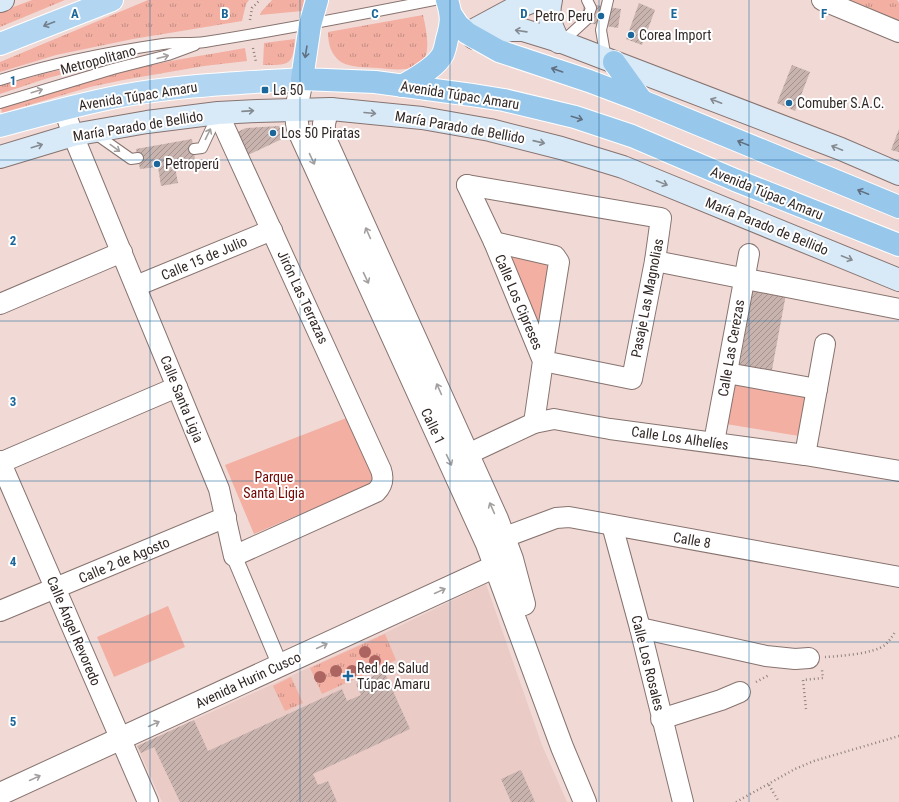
<svg xmlns="http://www.w3.org/2000/svg" width="899" height="802" font-family="'Roboto Condensed',sans-serif">
	<defs>
		<pattern id="grass-tufts" width="24" height="20" patternUnits="userSpaceOnUse"><rect width="24" height="20" fill="#f2afa2"/><path d="M3 7l-1-3M5 7V3M7 7l1-3M15 17l-1-3M17 17v-4M19 17l1-3" fill="none" stroke="#c58e84"/></pattern>
		<pattern id="building-hatch" width="6" height="6" patternUnits="userSpaceOnUse"><rect width="6" height="6" fill="#c9b3af"/><path d="M-1 1l2-2M0 6l6-6M5 7l2-2" fill="none" stroke="#a4928e"/></pattern>
	</defs>
	<rect width="100%" height="100%" fill="#f1dad6"/>
	<polygon fill="#eacbc5" points="486,584 542,745 567,802 162,802 137,746 387,632"/>
	<g fill="url(#grass-tufts)">
		<polygon points="32,0 65,0 0,27 0,12"/>
		<polygon points="148,0 249,0 246,4 242,21 133,39 56,55 0,72 0,62"/>
		<polygon points="272,0 304,0 302,11 260,15 261,12"/>
		<polygon points="844,0 897,0 899,3 899,22"/>
		<path d="M423 15C434 62 426 74 378 68 367 67 351 68 341 62 331 55 328 44 328 32Z"/>
		<path d="M295 39C293 66 289 65 263 65L264 43Z"/>
		<path d="M245 48 247 61 204 66 123 80 90 87 2 113 1 108C48 93 95 78 143 67 177 59 211 54 245 48Z"/>
		<polygon points="93,63 94,66 48,78 0,94 0,86 46,73"/>
		<polygon points="385,634 396,660 322,694 310,668"/>
		<polygon points="291,677 303,703 285,711 273,686"/>
	</g>
	<g fill="#f2afa2">
		<polygon points="506,249 554,258 541,343"/>
		<polygon points="734,379 807,392 799,436 726,424"/>
		<polygon points="349,417 373,472 373,480 368,485 254,534 225,465"/>
		<polygon points="168,606 185,647 114,677 97,637"/>
	</g>
	<g fill="url(#building-hatch)">
		<polygon points="584,3 621,9 618,28 581,22"/>
		<polygon points="639,3 655,10 642,45 626,39"/>
		<polygon points="792,65 810,72 795,111 777,103"/>
		<polygon points="279,126 284,138 246,156 235,133 246,128"/>
		<polygon points="899,129 899,152 891,150"/>
		<polygon points="192,139 195,159 174,162 178,183 161,186 158,167 140,169 136,149"/>
		<polygon points="753,289 786,294 771,375 739,369"/>
		<polygon points="384,671 410,729 313,774 318,785 328,781 337,802 180,802 154,747 141,753 137,746 194,720 208,751 342,689 347,701 361,695 356,684"/>
		<polygon points="521,770 535,802 511,802 501,779"/>
	</g>
	<g fill="none" stroke-linecap="round" stroke-linejoin="round">
		<defs>
			<g id="service">
				<polyline points="562,42 587,19 591,8 587,0"/>
				<polyline points="606,59 601,30 608,0"/>
				<path d="M0 80C53 63 108 52 163 44 176 42 191 44 205 42 282 30 358 15 434 0"/>
				<polyline points="0,103 113,69 168,55 195,45"/>
				<polyline points="94,133 131,159 138,158"/>
				<polyline points="194,149 202,148 218,114"/>
			</g>
			<polyline id="pedestrian" points="234,556 280,665"/>
			<g id="minor">
				<polyline points="822,0 899,32"/>
				<path d="M64 109 73 135 219 489 234 556 376 492C383 485 384 479 381 470L218 113"/>
				<polyline points="467,185 661,218 655,261 632,379 543,361 559,262 555,256 494,242"/>
				<polyline points="467,185 494,242 543,361 534,423"/>
				<polyline points="655,261 899,309"/>
				<polyline points="136,286 272,230"/>
				<polyline points="0,304 122,252"/>
				<polyline points="727,373 817,389"/>
				<polyline points="714,442 749,254"/>
				<polyline points="468,454 534,423 554,419 610,429 805,455 899,471"/>
				<polyline points="805,455 825,344"/>
				<polyline points="0,461 148,802"/>
				<polyline points="0,463 177,387"/>
				<polyline points="612,525 640,628 683,802"/>
				<polyline points="489,543 556,518 569,517 899,577"/>
				<polyline points="0,611 226,517"/>
				<polyline points="640,628 766,656 795,659 809,658"/>
				<polyline points="661,719 721,700 740,692"/>
			</g>
			<g id="tertiary">
				<path d="M302 79C299 96 294 112 298 129L487 544 562 747 585 802"/>
				<path d="M331 109C322 119 323 128 326 141L497 519 512 559 524 604"/>
				<polyline points="0,794 509,560"/>
			</g>
			<g id="secondary">
				<path d="M551 0C547 17 551 26 559 42"/>
				<polyline points="0,1 3,0"/>
				<polyline points="472,31 511,10 536,0"/>
				<polyline points="474,38 511,30 523,30 562,42 841,149 899,174"/>
				<polyline points="0,157 73,135 147,122 218,113 257,111 331,109 422,118 490,130 561,148 623,167 899,280"/>
			</g>
			<g id="primary">
				<polyline points="0,44 112,0"/>
				<path d="M0 126C40 115 80 104 121 96 181 85 242 83 302 79"/>
			</g>
			<g id="trunk">
				<polyline points="317,0 310,25 302,79 375,82 472,95 504,100 575,117 632,136 735,180 899,245"/>
				<polyline points="452,16 458,25 467,33 499,51 589,81 642,101 899,207"/>
				<polyline points="614,62 642,101"/>
				<path d="M402 86C414 79 436 68 443 54 445 49 446 44 447 39 452 22 452 16 447 0"/>
			</g>
		</defs>
		<use href="#service" stroke="#87736f" stroke-width="12"/>
		<use href="#pedestrian" stroke="#87736f" stroke-width="17"/>
		<use href="#minor" stroke="#87736f" stroke-width="22"/>
		<use href="#tertiary" stroke="#87736f" stroke-width="24"/>
		<use href="#secondary" stroke="#87736f" stroke-width="24"/>
		<use href="#primary" stroke="#fff" stroke-width="24"/>
		<use href="#trunk" stroke="#fff" stroke-width="24"/>
		<g stroke="#90807d" stroke-width="2.5" stroke-dasharray="1 3" stroke-linecap="butt">
			<polyline points="250,20 252,8 260,0"/>
			<polyline points="253,48 256,62"/>
			<path d="M825 657C840 656 873 654 885 645 889 641 892 637 895 632"/>
			<polyline points="756,682 769,675"/>
			<polyline points="806,709 803,680 823,678 822,670"/>
			<polyline points="769,785 779,802"/>
			<polyline points="736,802 795,769 814,761 899,736"/>
		</g>
		<use href="#service" stroke="#fff" stroke-width="10"/>
		<use href="#pedestrian" stroke="#fff" stroke-width="15"/>
		<use href="#minor" stroke="#fff" stroke-width="20"/>
		<use href="#tertiary" stroke="#fff" stroke-width="22"/>
		<use href="#secondary" stroke="#d8eaf8" stroke-width="22"/>
		<use href="#primary" stroke="#b2d5f1" stroke-width="22"/>
		<use href="#trunk" stroke="#98c7ec" stroke-width="22"/>
	</g>
	<g fill="#ac6560">
		<circle cx="365" cy="652" r="6"/>
		<circle cx="375" cy="661" r="6"/>
		<circle cx="336" cy="671" r="6"/>
		<circle cx="352" cy="671" r="6"/>
		<circle cx="320" cy="677" r="6"/>
	</g>
	<defs><path id="oneway-shaft" d="M-6 0H5M1.5-3L5.5 0L1.5 3" fill="none" stroke-width="1.6" stroke-linecap="round" stroke-linejoin="round"/></defs>
	<use stroke="#727f8c" href="#oneway-shaft" transform="translate(49 24) rotate(159)"/>
	<g stroke="#858a90">
		<use href="#oneway-shaft" transform="translate(521 31) rotate(-172)"/>
		<use href="#oneway-shaft" transform="translate(716 101) rotate(-159)"/>
		<use href="#oneway-shaft" transform="translate(248 111) rotate(-4)"/>
		<use href="#oneway-shaft" transform="translate(370 113) rotate(5)"/>
		<use href="#oneway-shaft" transform="translate(539 142) rotate(13)"/>
		<use href="#oneway-shaft" transform="translate(37 146) rotate(-17)"/>
		<use href="#oneway-shaft" transform="translate(837 148) rotate(-158)"/>
		<use href="#oneway-shaft" transform="translate(662 183) rotate(22)"/>
		<use href="#oneway-shaft" transform="translate(847 258) rotate(22)"/>
	</g>
	<g stroke="#607080">
		<use href="#oneway-shaft" transform="translate(306 52) rotate(99)"/>
		<use href="#oneway-shaft" transform="translate(557 70) rotate(-161)"/>
		<use href="#oneway-shaft" transform="translate(577 118) rotate(17)"/>
		<use href="#oneway-shaft" transform="translate(743 143) rotate(-158)"/>
		<use href="#oneway-shaft" transform="translate(863 192) rotate(-158)"/>
	</g>
	<g stroke="#a39f9e">
		<use href="#oneway-shaft" transform="translate(163 57) rotate(-15)"/>
		<use href="#oneway-shaft" transform="translate(37 91) rotate(-17)"/>
		<use href="#oneway-shaft" transform="translate(208 134) rotate(-64)"/>
		<use href="#oneway-shaft" transform="translate(115 148) rotate(36)"/>
		<use href="#oneway-shaft" transform="translate(312 159) rotate(65)"/>
		<use href="#oneway-shaft" transform="translate(368 233) rotate(-114)"/>
		<use href="#oneway-shaft" transform="translate(366 278) rotate(65)"/>
		<use href="#oneway-shaft" transform="translate(439 389) rotate(-114)"/>
		<use href="#oneway-shaft" transform="translate(449 460) rotate(65)"/>
		<use href="#oneway-shaft" transform="translate(492 508) rotate(-114)"/>
		<use href="#oneway-shaft" transform="translate(440 591) rotate(-25)"/>
		<use href="#oneway-shaft" transform="translate(322 646) rotate(-25)"/>
		<use href="#oneway-shaft" transform="translate(154 724) rotate(-25)"/>
		<use href="#oneway-shaft" transform="translate(35 778) rotate(-25)"/>
	</g>
	<path fill="none" stroke="#1c679a" stroke-width="1" stroke-opacity="0.55" d="M150 0V802M300 0V802M450 0V802M599 0V802M749 0V802M0 160H899M0 321H899M0 481H899M0 642H899"/>
	<g fill="#1c679a" stroke="#fff" stroke-width="1.5">
		<circle cx="601" cy="16" r="4"/>
		<circle cx="631" cy="35" r="4"/>
		<rect x="261" y="86" width="8" height="8" rx="2"/>
		<circle cx="789" cy="103" r="4"/>
		<circle cx="273" cy="133" r="4"/>
		<circle cx="157" cy="164" r="4"/>
		<path d="M346 670h4v4h4v4h-4v4h-4v-4h-4v-4h4z"/>
	</g>
	<g text-anchor="middle" dominant-baseline="central" stroke-width="4" stroke-linejoin="round" paint-order="stroke">
		<g font-size="14" fill="#322927" stroke="#fff" text-anchor="start">
			<text x="593" y="16" text-anchor="end">Petro Peru</text>
			<text x="639" y="35">Corea Import</text>
			<text x="273" y="90">La 50</text>
			<text x="797" y="103">Comuber S.A.C.</text>
			<text x="281" y="133">Los 50 Piratas</text>
			<text x="165" y="164">Petroperú</text>
			<text x="357" y="668">Red de Salud<tspan x="357" dy="16">Túpac Amaru</tspan></text>
		</g>
		<g font-size="14" fill="#322927" stroke="#fff">
			<text transform="translate(98 60) rotate(-15)">Metropolitano</text>
			<text transform="translate(460 95) rotate(9)">Avenida Túpac Amaru</text>
			<text transform="translate(138 96) rotate(-9)">Avenida Túpac Amaru</text>
			<text transform="translate(138 126) rotate(-9)">María Parado de Bellido</text>
			<text transform="translate(460 127) rotate(10)">María Parado de Bellido</text>
			<text transform="translate(767 193) rotate(22)">Avenida Túpac Amaru</text>
			<text transform="translate(767 226) rotate(22)">María Parado de Bellido</text>
			<text transform="translate(204 258) rotate(-23)">Calle 15 de Julio</text>
			<text transform="translate(303 297) rotate(65)">Jirón Las Terrazas</text>
			<text transform="translate(647 298) rotate(-79)">Pasaje Las Magnolias</text>
			<text transform="translate(519 302) rotate(67)">Calle Los Cipreses</text>
			<text transform="translate(731 348) rotate(-80)">Calle Las Cerezas</text>
			<text transform="translate(182 399) rotate(68)">Calle Santa Ligia</text>
			<text transform="translate(433 426) rotate(65)">Calle 1</text>
			<text transform="translate(680 438) rotate(8)">Calle Los Alhelíes</text>
			<text transform="translate(692 540) rotate(10)">Calle 8</text>
			<text transform="translate(124 560) rotate(-23)">Calle 2 de Agosto</text>
			<text transform="translate(74 631) rotate(67)">Calle Ángel Revoredo</text>
			<text transform="translate(648 663) rotate(76)">Calle Los Rosales</text>
			<text transform="translate(248 680) rotate(-25)">Avenida Hurin Cusco</text>
		</g>
		<g font-size="14" fill="#740500" stroke="#fff">
			<text x="274" y="477">Parque<tspan x="274" dy="16">Santa Ligia</tspan></text>
		</g>
	</g>
	<g font-size="13" text-anchor="middle" font-weight="bold" fill="#1c679a" stroke="#fff" stroke-width="4" stroke-linejoin="round" paint-order="stroke">
		<text x="75" y="18">A</text>
		<text x="225" y="18">B</text>
		<text x="375" y="18">C</text>
		<text x="524" y="18">D</text>
		<text x="674" y="18">E</text>
		<text x="824" y="18">F</text>
		<text x="13" y="85">1</text>
		<text x="13" y="245">2</text>
		<text x="13" y="406">3</text>
		<text x="13" y="566">4</text>
		<text x="13" y="726">5</text>
	</g>
</svg>
